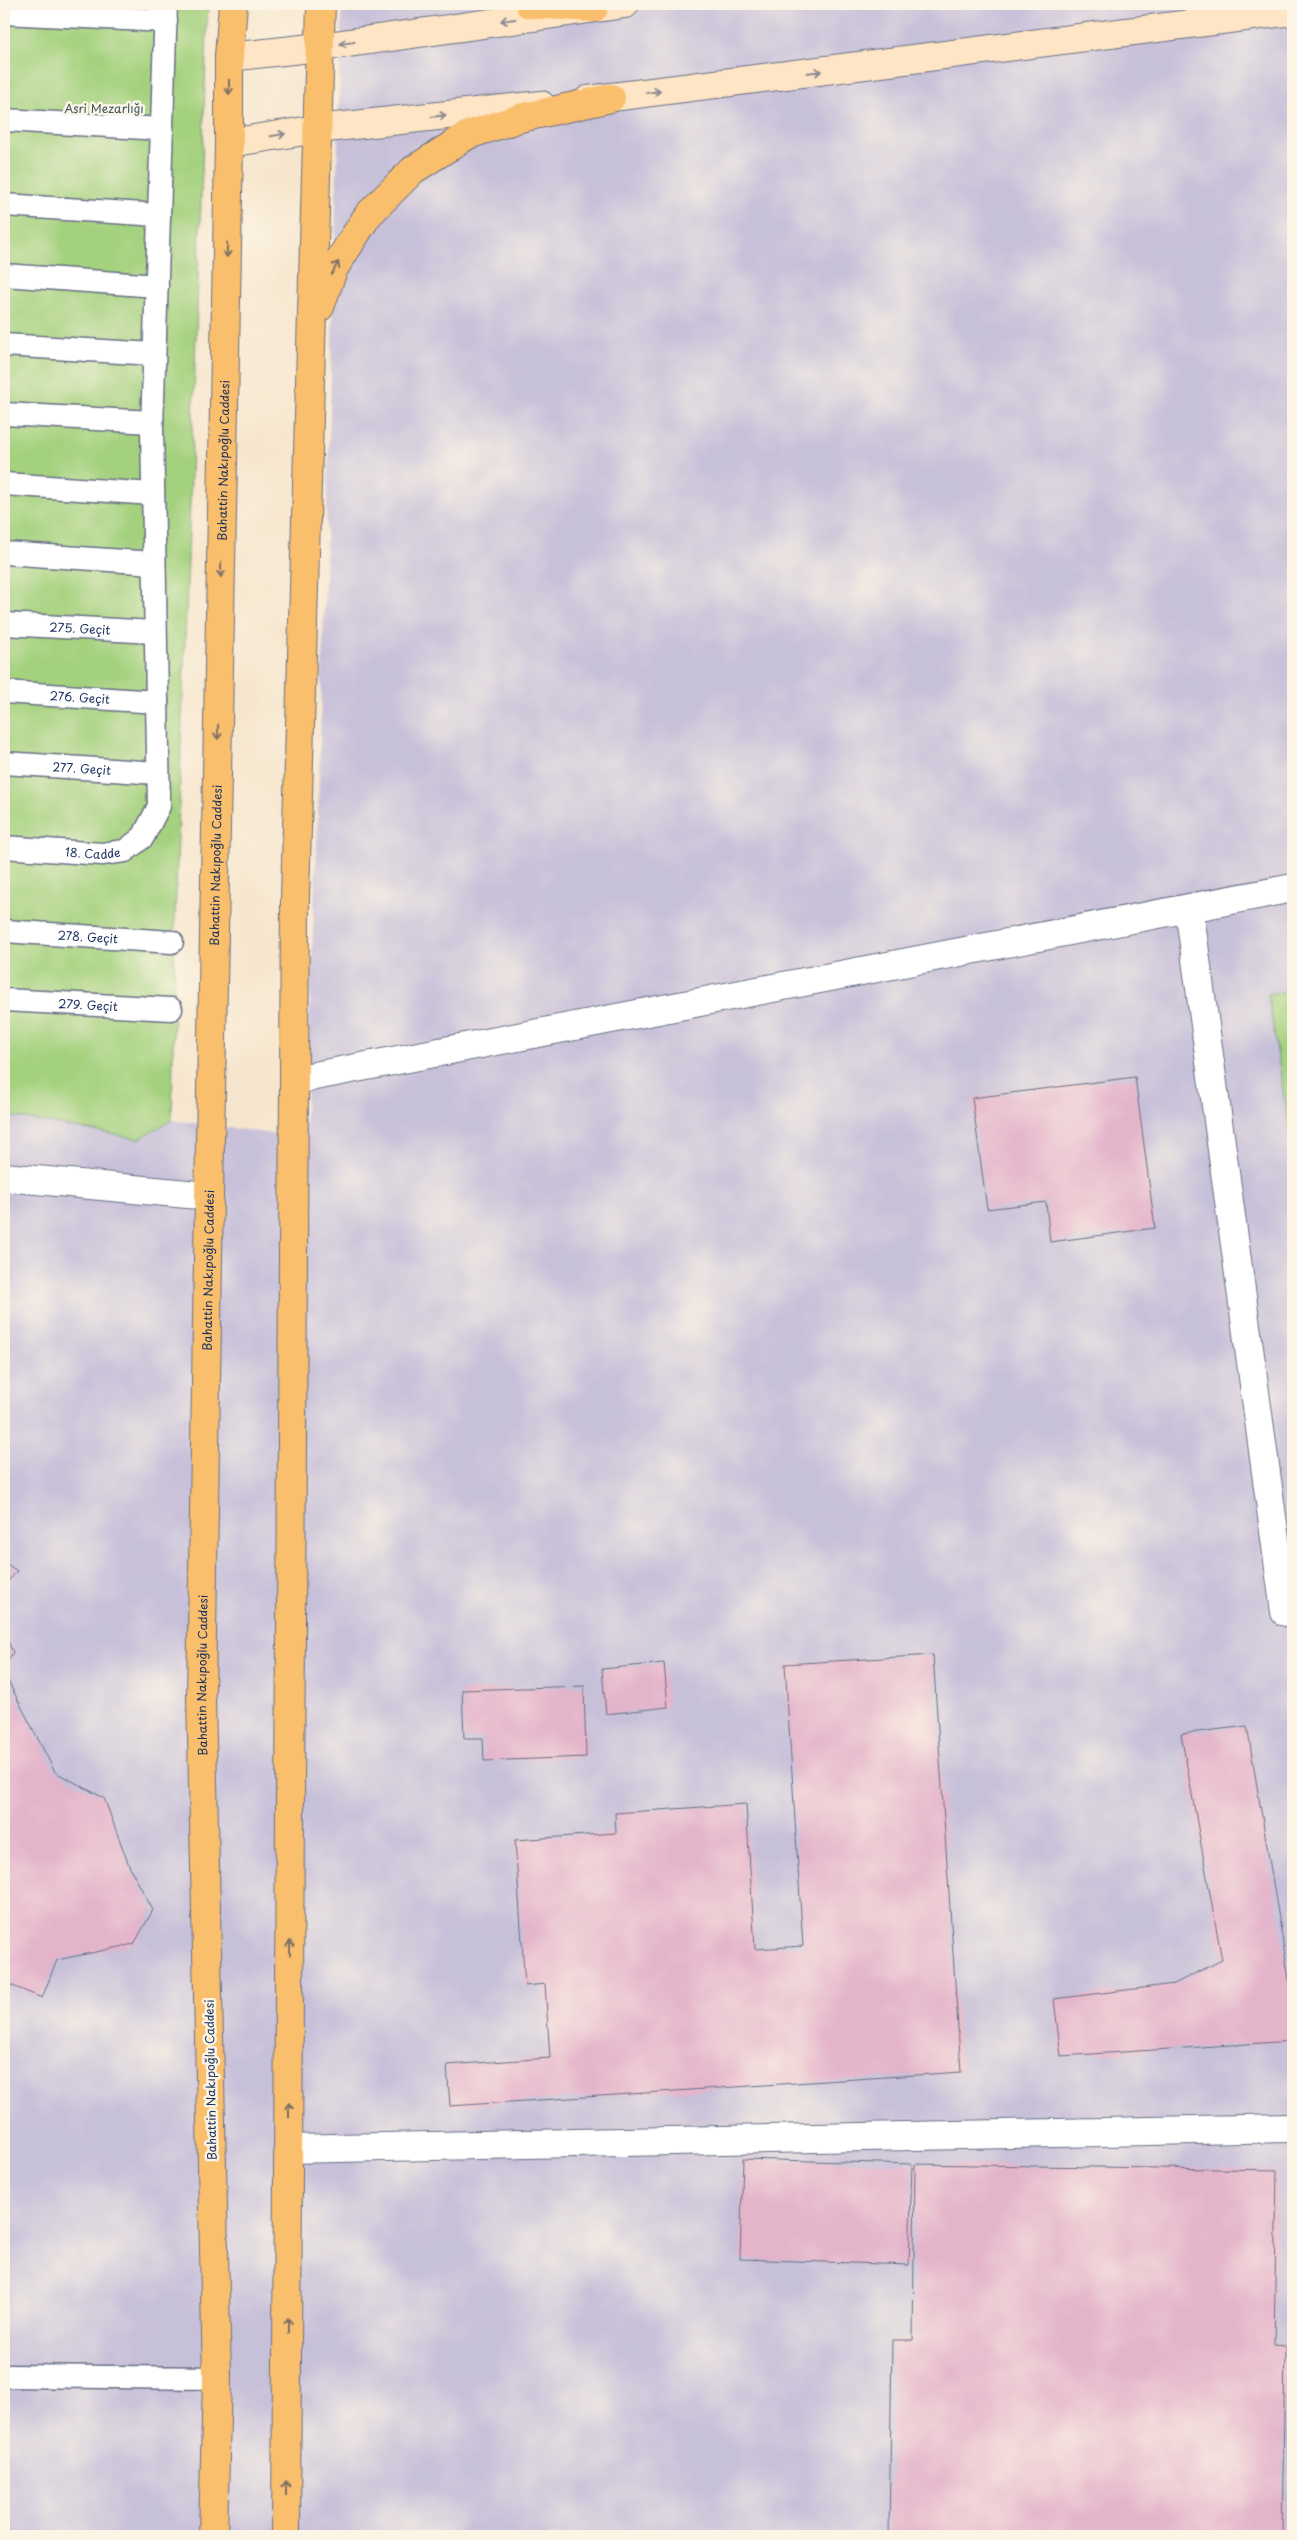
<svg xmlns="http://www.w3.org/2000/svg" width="1297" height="2540" font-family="'Playpen Sans',sans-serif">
	<rect width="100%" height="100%" fill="#fcf5e5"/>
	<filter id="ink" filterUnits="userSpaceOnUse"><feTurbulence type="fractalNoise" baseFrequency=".02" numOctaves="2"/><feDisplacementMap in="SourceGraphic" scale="10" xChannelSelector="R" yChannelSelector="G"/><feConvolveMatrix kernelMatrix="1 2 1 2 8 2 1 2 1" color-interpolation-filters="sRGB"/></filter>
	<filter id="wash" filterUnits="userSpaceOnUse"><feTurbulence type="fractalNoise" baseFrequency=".0096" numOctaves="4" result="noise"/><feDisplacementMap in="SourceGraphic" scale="20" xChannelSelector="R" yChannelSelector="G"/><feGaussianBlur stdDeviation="1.12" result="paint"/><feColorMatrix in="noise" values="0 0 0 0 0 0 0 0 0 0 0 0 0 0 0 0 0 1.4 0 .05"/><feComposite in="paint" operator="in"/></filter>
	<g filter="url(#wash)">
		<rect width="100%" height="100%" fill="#f7e6ce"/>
		<polygon fill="#c7c0d9" points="342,4 1293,4 1293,2536 4,2536 4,1115 139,1139 172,1120 304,1138 317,845"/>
		<g fill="#a4d17e" stroke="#60806e">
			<polygon points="4,4 208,4 175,918 172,1120 139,1139 4,1115"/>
			<polygon points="1293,991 1293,1153 1268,994"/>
		</g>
		<g id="blocks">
			<g fill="#e4b4cb">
				<polygon points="1135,1077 1155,1228 1050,1242 1046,1202 987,1209 972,1098"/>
				<polygon points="4,1562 17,1571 4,1586"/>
				<polygon points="4,1634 13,1652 4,1669"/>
				<polygon points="933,1655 961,2072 450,2106 447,2065 550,2058 545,1984 525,1986 515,1840 616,1833 615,1813 746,1804 755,1949 803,1946 785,1664"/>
				<polygon points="664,1663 668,1707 606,1714 602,1669"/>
				<polygon points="4,1673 55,1772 104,1798 130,1868 153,1910 134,1944 57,1960 42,1998 8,1984 4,1994"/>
				<polygon points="584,1686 586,1757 484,1761 483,1738 464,1738 462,1690"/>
				<polygon points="1247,1726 1293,2003 1293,2041 1061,2056 1054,1999 1174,1984 1222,1960 1181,1734"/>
				<polygon points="743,2159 912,2164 909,2265 740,2259"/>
				<polygon points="915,2164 1277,2170 1274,2345 1285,2346 1282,2536 889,2536 892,2340 913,2340"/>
			</g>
		</g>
	</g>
	<g filter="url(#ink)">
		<use href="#blocks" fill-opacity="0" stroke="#686f85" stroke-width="1"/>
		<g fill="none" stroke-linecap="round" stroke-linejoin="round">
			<defs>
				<g id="lane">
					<polyline points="4,13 166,21"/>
					<polyline points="4,120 162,129"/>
					<polyline points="4,205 159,215"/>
					<polyline points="4,275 157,286"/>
					<polyline points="4,345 154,354"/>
					<polyline points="4,414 152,422"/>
					<polyline points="4,484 153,494"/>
					<polyline points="4,553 154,563"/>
					<path id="s1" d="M4 624 155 632"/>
					<path id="s2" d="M4 692 157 702"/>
					<path id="s3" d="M4 763 158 773"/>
					<path id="s4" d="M4 847 102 854 125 851 143 837 159 806 152 428 166 4"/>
					<path id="s5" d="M4 931 172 942"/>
					<path id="s6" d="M4 1000 171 1009"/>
					<polyline points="4,2376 217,2378"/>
				</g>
				<g id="street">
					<polyline points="1189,908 1285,1612"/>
					<polyline points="294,1080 1293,888"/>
					<polyline points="4,1177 209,1196"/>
					<polyline points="289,2149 1293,2128"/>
				</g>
				<g id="secondary">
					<polyline points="229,57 320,47 625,4"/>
					<polyline points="588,100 1293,11"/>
					<polyline points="229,143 317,129 541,105"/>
				</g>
				<g id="primary">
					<polyline points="529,4 594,8"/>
					<polyline points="320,307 333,270 368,215 413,170 468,135 520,118 611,98"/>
					<path id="s7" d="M213 2536 217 2378 201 1697 209 1196 229 143V57L233 4"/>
					<polyline points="286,2536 295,897 321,4"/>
				</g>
			</defs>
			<use href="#lane" stroke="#686f85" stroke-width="25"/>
			<use href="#street" stroke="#686f85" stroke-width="30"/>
			<use href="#secondary" stroke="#686f85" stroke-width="30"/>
			<use href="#primary" stroke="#686f85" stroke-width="30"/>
			<use href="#lane" stroke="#fff" stroke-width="22"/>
			<use href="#street" stroke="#fff" stroke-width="28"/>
			<use href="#secondary" stroke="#fde5c5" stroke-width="28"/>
			<use href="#primary" stroke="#f9bf6d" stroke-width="28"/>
		</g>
		<defs><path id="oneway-shaft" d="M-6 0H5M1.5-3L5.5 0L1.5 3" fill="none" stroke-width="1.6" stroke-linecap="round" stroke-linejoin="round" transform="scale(1.25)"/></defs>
		<g stroke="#8c8a92">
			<use href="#oneway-shaft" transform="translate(508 20) rotate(172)"/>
			<use href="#oneway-shaft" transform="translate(347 43) rotate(172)"/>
			<use href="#oneway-shaft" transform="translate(814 72) rotate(-7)"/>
			<use href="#oneway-shaft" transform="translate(653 92) rotate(-7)"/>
			<use href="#oneway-shaft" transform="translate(439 116) rotate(-6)"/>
			<use href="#oneway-shaft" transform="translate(278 135) rotate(-9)"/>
		</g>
		<g stroke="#7f7065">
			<use href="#oneway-shaft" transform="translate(229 87) rotate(90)"/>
			<use href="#oneway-shaft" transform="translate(227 250) rotate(91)"/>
			<use href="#oneway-shaft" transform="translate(335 268) rotate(-62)"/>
			<use href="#oneway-shaft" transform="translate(221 570) rotate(91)"/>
			<use href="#oneway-shaft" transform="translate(218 732) rotate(91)"/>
			<use href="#oneway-shaft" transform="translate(290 1948) rotate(-90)"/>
			<use href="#oneway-shaft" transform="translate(289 2110) rotate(-90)"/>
			<use href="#oneway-shaft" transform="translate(288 2325) rotate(-90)"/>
			<use href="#oneway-shaft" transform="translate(286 2488) rotate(-90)"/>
		</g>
	</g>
	<g text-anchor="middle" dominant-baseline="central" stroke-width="5" stroke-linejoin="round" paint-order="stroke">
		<g font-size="12" fill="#3d5866" stroke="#fcf5e5">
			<text x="104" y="108">Asri Mezarlığı</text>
		</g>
		<g font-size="12" fill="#1b2f5e" stroke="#fcf5e5">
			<text stroke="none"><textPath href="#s7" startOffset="2076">Bahattin Nakıpoğlu Caddesi</textPath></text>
			<text stroke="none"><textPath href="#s1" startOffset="76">275. Geçit</textPath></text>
			<text stroke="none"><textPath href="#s2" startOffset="76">276. Geçit</textPath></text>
			<text stroke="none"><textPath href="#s3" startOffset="78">277. Geçit</textPath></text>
			<text stroke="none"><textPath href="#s4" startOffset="89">18. Cadde</textPath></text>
			<text stroke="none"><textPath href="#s7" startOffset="1671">Bahattin Nakıpoğlu Caddesi</textPath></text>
			<text stroke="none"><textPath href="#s5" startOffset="84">278. Geçit</textPath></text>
			<text stroke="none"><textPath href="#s6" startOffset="84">279. Geçit</textPath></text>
			<text stroke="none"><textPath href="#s7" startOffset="1266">Bahattin Nakıpoğlu Caddesi</textPath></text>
			<text stroke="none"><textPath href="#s7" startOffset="861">Bahattin Nakıpoğlu Caddesi</textPath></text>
			<text transform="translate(210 2080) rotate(-91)">Bahattin Nakıpoğlu Caddesi</text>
		</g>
	</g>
	<rect width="1297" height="2540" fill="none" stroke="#fcf5e5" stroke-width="20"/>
</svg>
